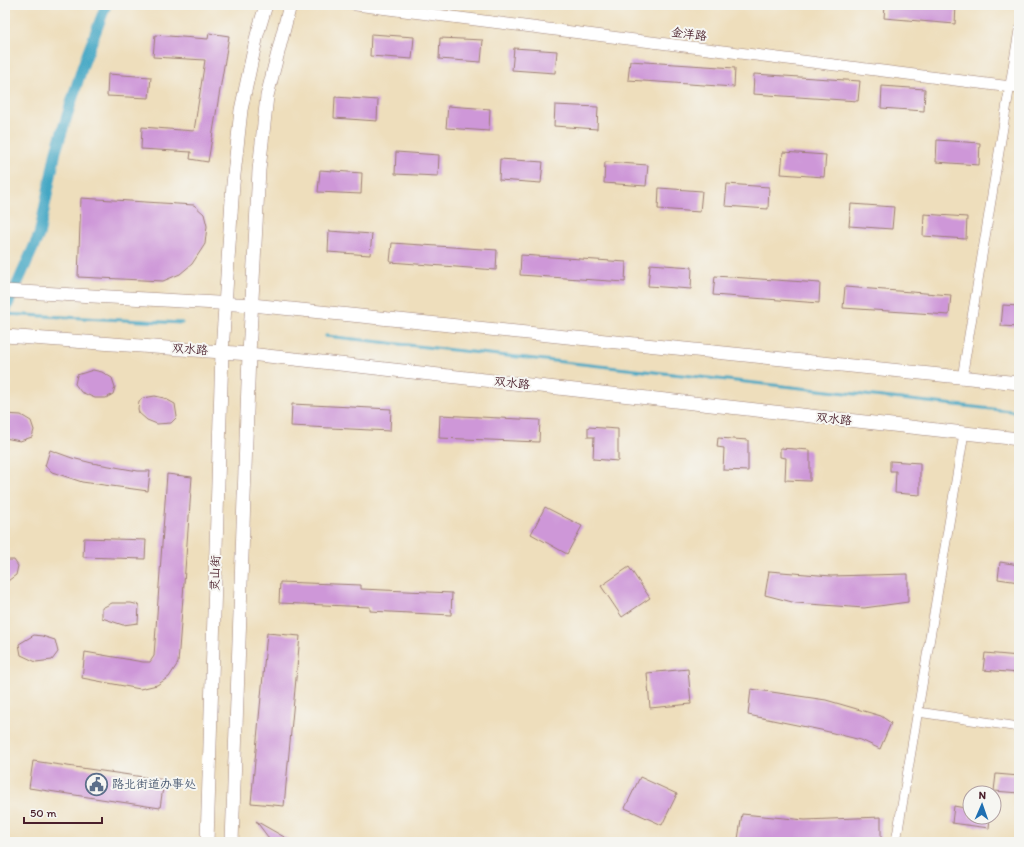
<svg xmlns="http://www.w3.org/2000/svg" width="1024" height="847" font-family="Itim,'LXGW WenKai TC',sans-serif">
	<rect width="100%" height="100%" fill="#f6f6f2"/>
	<filter id="ink" filterUnits="userSpaceOnUse"><feTurbulence type="fractalNoise" baseFrequency=".025" numOctaves="2"/><feDisplacementMap in="SourceGraphic" scale="8" xChannelSelector="R" yChannelSelector="G"/><feConvolveMatrix kernelMatrix="1 2 1 2 8 2 1 2 1" color-interpolation-filters="sRGB"/></filter>
	<filter id="wash" filterUnits="userSpaceOnUse"><feTurbulence type="fractalNoise" baseFrequency=".012" numOctaves="4" result="noise"/><feDisplacementMap in="SourceGraphic" scale="16" xChannelSelector="R" yChannelSelector="G"/><feGaussianBlur stdDeviation="0.9" result="paint"/><feColorMatrix in="noise" values="0 0 0 0 0 0 0 0 0 0 0 0 0 0 0 0 0 1.4 0 .05"/><feComposite in="paint" operator="in"/></filter>
	<g filter="url(#wash)">
		<rect width="100%" height="100%" fill="#eedebc"/>
		<g fill="none" stroke-linecap="round" stroke-linejoin="round">
			<g stroke="#44a7c4" stroke-width="3">
				<polyline points="5,314 182,323"/>
				<polyline points="326,336 1019,412"/>
			</g>
			<polyline stroke="#44a7c4" stroke-width="11" points="5,311 39,235 56,151 83,65 106,5"/>
		</g>
		<g id="blocks">
			<g fill="#ce97d8">
				<polygon points="885,5 956,5 955,24 884,18"/>
				<polygon points="209,33 229,36 208,162 190,159 191,152 141,149 142,127 194,131 205,60 153,57 155,35 208,39"/>
				<polygon points="371,34 414,37 412,59 370,56"/>
				<polygon points="440,38 483,40 481,62 439,59"/>
				<polygon points="514,48 557,51 555,73 512,70"/>
				<polygon points="630,61 735,68 734,87 628,80"/>
				<polygon points="108,74 151,77 149,98 107,96"/>
				<polygon points="754,74 860,81 858,101 753,94"/>
				<polygon points="882,86 925,89 924,111 881,108"/>
				<polygon points="335,97 378,100 377,121 334,118"/>
				<polygon points="555,105 598,107 597,129 554,126"/>
				<polygon points="448,106 490,109 489,131 446,128"/>
				<polygon points="937,140 980,143 979,165 936,162"/>
				<polygon points="396,152 439,155 438,176 395,174"/>
				<polygon points="783,152 826,155 824,177 781,174"/>
				<polygon points="500,159 543,162 541,183 499,180"/>
				<polygon points="605,162 648,165 646,186 604,183"/>
				<polygon points="320,170 362,173 361,194 318,192"/>
				<polygon points="727,184 769,187 768,209 725,206"/>
				<polygon points="659,188 702,191 700,212 658,209"/>
				<polygon points="81,198 194,205 204,214 207,226 205,244 192,264 180,274 163,281 78,277"/>
				<polygon points="851,204 894,207 892,229 849,226"/>
				<polygon points="924,214 967,217 966,239 923,236"/>
				<polygon points="329,231 372,234 370,255 328,252"/>
				<polygon points="392,243 497,250 496,270 390,262"/>
				<polygon points="521,255 626,262 625,282 520,275"/>
				<polygon points="650,264 692,267 691,289 648,286"/>
				<polygon points="715,276 820,283 819,303 713,295"/>
				<polygon points="845,287 951,295 949,315 843,308"/>
				<polygon points="1003,305 1019,306 1019,327 1001,326"/>
				<polygon points="93,370 102,372 112,378 115,387 113,394 106,398 95,398 81,392 75,384 77,375"/>
				<polygon points="155,396 164,398 175,404 177,417 171,423 157,424 147,420 139,413 138,409 139,401 143,398"/>
				<polygon points="292,404 391,409 390,431 291,426"/>
				<polygon points="5,414 21,415 31,421 34,430 32,437 20,441 5,438"/>
				<polygon points="440,415 540,420 539,442 439,438"/>
				<polygon points="588,427 618,429 618,461 593,459 594,437 588,437"/>
				<polygon points="718,438 748,440 748,471 723,470 724,448 717,447"/>
				<polygon points="780,448 810,450 810,481 785,480 786,458 780,457"/>
				<polygon points="50,450 72,458 92,463 138,471 150,471 148,491 82,482 52,472 45,466"/>
				<polygon points="890,461 920,463 920,495 895,493 896,471 890,471"/>
				<polygon points="167,474 192,477 178,663 169,677 157,685 140,689 82,678 85,652 143,662 150,662 154,656"/>
				<polygon points="545,507 582,526 567,554 531,534"/>
				<polygon points="84,538 146,540 145,559 83,557"/>
				<polygon points="5,560 14,560 18,566 16,575 5,583"/>
				<polygon points="1000,562 1019,565 1019,582 998,579"/>
				<polygon points="629,567 650,598 622,617 601,586"/>
				<polygon points="769,571 831,576 908,574 908,602 864,608 796,603 765,595"/>
				<polygon points="280,582 361,585 361,589 452,593 451,615 370,611 370,607 279,603"/>
				<polygon points="112,603 131,603 139,605 138,623 123,625 102,618 102,608"/>
				<polygon points="267,633 300,636 284,806 251,803"/>
				<polygon points="34,635 42,636 55,640 58,652 52,660 36,662 21,655 19,644"/>
				<polygon points="985,653 1019,656 1019,673 983,670"/>
				<polygon points="688,669 691,704 650,708 647,673"/>
				<polygon points="751,689 826,700 881,716 891,723 880,749 861,740 821,730 748,715"/>
				<polygon points="33,761 164,780 160,808 29,788"/>
				<polygon points="996,774 1019,776 1019,793 994,791"/>
				<polygon points="640,777 677,794 662,825 625,808"/>
				<polygon points="954,806 970,809 970,817 990,817 989,828 952,823"/>
				<polygon points="742,814 805,820 881,817 881,842 751,842 738,839"/>
				<polygon points="256,821 293,842 267,842 268,837"/>
			</g>
		</g>
	</g>
	<g filter="url(#ink)">
		<use href="#blocks" fill-opacity="0" stroke="#9c7e74" stroke-width="1"/>
		<g fill="none" stroke-linecap="round" stroke-linejoin="round">
			<defs>
				<g id="minor">
					<polyline points="962,378 1019,30"/>
					<polyline points="918,712 1019,727"/>
					<polyline points="896,842 964,433"/>
				</g>
				<polyline id="tertiary" points="356,5 1019,88"/>
				<g id="secondary">
					<polyline points="5,291 252,305 1019,383"/>
					<polyline points="5,336 249,354 1019,439"/>
					<polyline points="207,842 222,352 233,184 241,110 257,35 266,5"/>
					<polyline points="232,842 249,354 259,170 267,96 290,5"/>
				</g>
			</defs>
			<use href="#minor" stroke="#9c7e74" stroke-width="10"/>
			<use href="#tertiary" stroke="#9c7e74" stroke-width="12"/>
			<use href="#secondary" stroke="#9c7e74" stroke-width="14"/>
			<use href="#minor" stroke="#fff" stroke-width="9"/>
			<use href="#tertiary" stroke="#fff" stroke-width="11"/>
			<use href="#secondary" stroke="#fff" stroke-width="13"/>
		</g>
	</g>
	<defs>
		<symbol id="civic-ring" viewBox="-11 -11 22 22"><circle r="9.5" fill="#f6f6f2" stroke="#5c6f8a" stroke-width="1.5"/><path d="M-.6-6.5H3V-4.5H.6V-3L4-1V1h2V6H-6V1h2V-1L-.6-3ZM-1.2 2.5V6h2.4V2.5Z" fill="#5c6f8a"/></symbol>
	</defs>
	<g fill-rule="evenodd">
		<use href="#civic-ring" x="84" y="772" width="25" height="25"/>
	</g>
	<g text-anchor="middle" dominant-baseline="central" stroke-width="4" stroke-linejoin="round" paint-order="stroke">
		<g font-size="12" fill="#4a1f2b" stroke="#f6f6f2">
			<text transform="translate(689 34) rotate(7)">金洋路</text>
			<text transform="translate(190 349) rotate(4)">双水路</text>
			<text transform="translate(512 383) rotate(6)">双水路</text>
			<text transform="translate(834 419) rotate(6)">双水路</text>
			<text transform="translate(215 573) rotate(-88)">灵山街</text>
		</g>
		<g font-size="12" fill="#4e5e75" stroke="#f6f6f2" text-anchor="start">
			<text x="112" y="784">路北街道办事处</text>
		</g>
	</g>
	<rect width="1024" height="847" fill="none" stroke="#f6f6f2" stroke-width="20"/>
	<g transform="translate(982 805) rotate(2)"><circle r="19" fill="#f6f6f2" stroke="#b1a0a2"/>
	<path d="M0-3L7 15L0 10L-7 15Z" fill="#1f6fb2"/>
	<text y="-6" font-size="11" font-weight="bold" text-anchor="middle" fill="#4a1f2b">N</text>
	</g>
	<path d="M24 817v6h78v-6" fill="none" stroke="#4a1f2b" stroke-width="2"/>
	<text x="30" y="817" font-size="12" fill="#4a1f2b" stroke="#f6f6f2" stroke-width="3" paint-order="stroke">50 m</text>
</svg>
